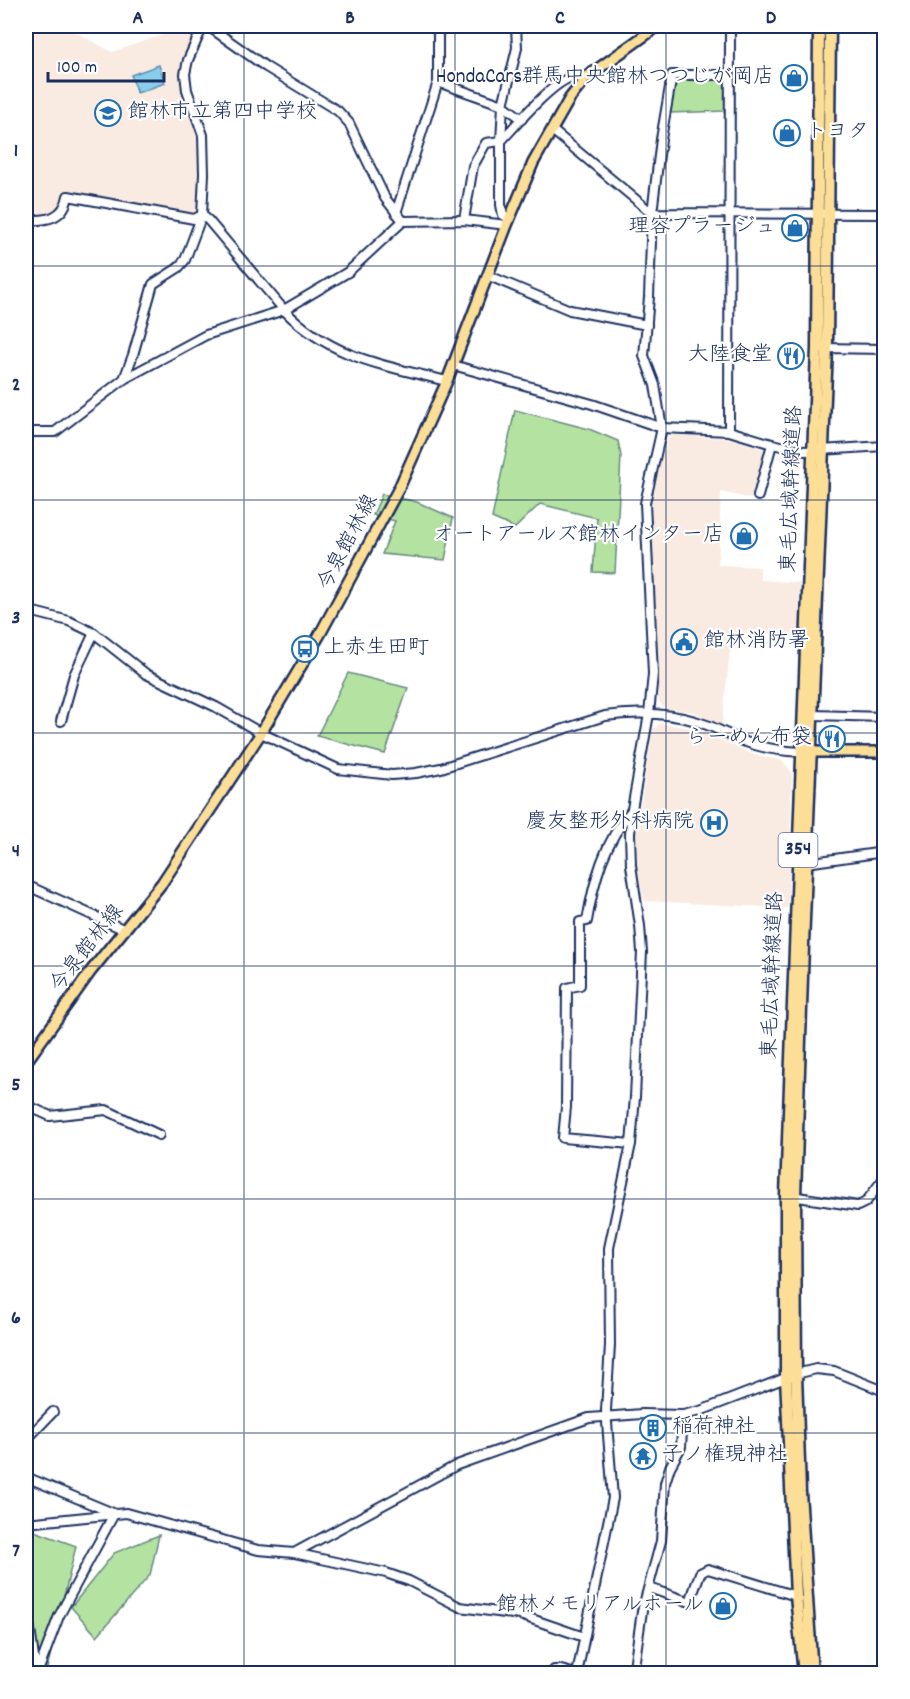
<svg xmlns="http://www.w3.org/2000/svg" width="910" height="1699" font-family="Dekko,'Klee One',sans-serif">
	<rect width="100%" height="100%" fill="#fff"/>
	<filter id="ink" filterUnits="userSpaceOnUse"><feTurbulence type="fractalNoise" baseFrequency=".0167" numOctaves="2"/><feDisplacementMap in="SourceGraphic" scale="12" xChannelSelector="R" yChannelSelector="G"/><feConvolveMatrix kernelMatrix="1 2 1 2 8 2 1 2 1" color-interpolation-filters="sRGB"/></filter>
	<g filter="url(#ink)">
		<g fill="#f9ebe1">
			<polygon points="26,26 69,26 70,29 112,52 189,26 193,40 185,56 182,74 183,88 198,138 200,156 198,211 191,214 65,191 62,204 52,214 26,215"/>
			<polygon points="674,435 734,439 765,450 752,499 721,492 718,565 760,567 760,580 800,583 798,634 732,632 722,725 694,712 664,708 658,700 659,658 651,535 652,505 658,472 668,438"/>
			<polygon points="661,723 698,730 752,754 783,761 792,773 788,908 644,901 638,870 636,833 653,729"/>
		</g>
		<g fill="#b4e2a1" stroke="#688880" stroke-width="1.5">
			<polygon points="672,75 726,75 725,111 669,113"/>
			<polygon points="515,410 589,429 618,441 621,456 615,573 593,572 597,518 540,504 515,528 492,518"/>
			<polygon points="382,494 417,502 453,518 445,560 382,554 395,521 373,515"/>
			<polygon points="348,673 408,688 385,754 317,736"/>
			<polygon points="26,1528 76,1546 46,1673 26,1673"/>
			<polygon points="159,1535 150,1575 97,1636 71,1607 114,1553"/>
		</g>
		<polygon fill="#88ceea" stroke="#5c8eb2" stroke-width="1.5" points="159,65 165,83 137,93 131,75"/>
		<g fill="none" stroke-linecap="round" stroke-linejoin="round">
			<defs>
				<g id="minor">
					<polyline points="208,26 266,67 338,111 349,123 385,198 403,221 464,220 507,225"/>
					<polyline points="516,26 517,48 503,105 522,119"/>
					<polyline points="438,82 503,105 501,141 486,143 473,166 464,220"/>
					<polyline points="552,130 652,213 884,214"/>
					<polyline points="396,213 438,82 438,26"/>
					<path d="M509 218 503 215 501 205V141C516 125 549 86 569 78 574 76 582 77 588 76"/>
					<path d="M26 220C46 221 64 219 68 196L194 219 202 215 208 220 284 310C332 359 384 365 447 381"/>
					<polyline points="487,275 570,310 647,325"/>
					<polyline points="823,348 884,349"/>
					<polyline points="453,365 592,404 662,428 729,431 772,444 805,451 884,446"/>
					<polyline points="124,379 133,355 153,284 178,268 185,260 202,215 204,174 203,135 187,90 185,74 188,60 203,26"/>
					<polyline points="729,431 730,26"/>
					<polyline points="26,432 55,432 124,379 206,335 284,310 348,272 403,221"/>
					<polyline points="758,496 772,444"/>
					<path d="M26 610 69 621 94 633 146 674 216 707 261 733 338 769 392 775 416 773 441 768 605 716C637 711 677 713 707 725 720 730 732 737 746 742 764 749 782 751 801 752"/>
					<polyline points="813,715 884,717"/>
					<polyline points="61,721 74,675 94,633"/>
					<polyline points="806,863 884,852"/>
					<polyline points="26,885 125,930"/>
					<polyline points="26,1105 50,1116 106,1110 159,1135"/>
					<path d="M631 1144 563 1138 566 1107 567 988 580 985V922L587 921C594 880 604 842 632 810"/>
					<polyline points="791,1196 858,1206 866,1202 884,1178"/>
					<polyline points="26,1440 53,1412"/>
					<polyline points="26,1477 113,1513"/>
					<polyline points="26,1523 126,1513 258,1550 294,1553 386,1573 409,1581 460,1607 520,1615 584,1637"/>
					<polyline points="294,1553 457,1465 589,1418 642,1414 683,1415 700,1411 796,1374 816,1369 834,1371 884,1391"/>
					<polyline points="649,1588 690,1602 700,1573 708,1569 796,1596"/>
					<polyline points="26,1614 30,1629 36,1672"/>
					<polyline points="37,1674 59,1616 114,1514"/>
					<polyline points="551,1674 554,1670 561,1670 576,1674"/>
					<polyline points="577,1674 613,1498 606,1410 610,1345 609,1248 631,1144 635,1097 642,952 640,926 631,865 630,834 632,809 649,714 653,674 645,503 662,428 655,385 644,356 649,297 652,213 661,139 672,75 729,75"/>
					<polyline points="633,1674 642,1611 661,1541 665,1483 670,1467 681,1447 683,1415"/>
				</g>
				<g id="major">
					<polyline points="803,752 884,752"/>
					<polyline points="26,1062 91,971 162,883 261,733 319,636 399,488 447,381 507,225 533,163 570,98 588,76 658,26"/>
				</g>
				<g id="highway">
					<polyline points="804,1674 796,1596 786,1377 786,1195 817,348 819,26"/>
					<polyline points="812,1674 800,1492 796,1374 795,1196 803,945 827,348 830,26"/>
				</g>
			</defs>
			<use href="#minor" stroke="#1b2f5e" stroke-width="12"/>
			<use href="#major" stroke="#1b2f5e" stroke-width="14"/>
			<use href="#highway" stroke="#1b2f5e" stroke-width="15"/>
			<use href="#minor" stroke="#fff" stroke-width="8"/>
			<use href="#major" stroke="#fdde96" stroke-width="9"/>
			<use href="#highway" stroke="#fdde96" stroke-width="10"/>
		</g>
	</g>
	<path fill="none" stroke="#1b2f5e" stroke-width="1.5" stroke-opacity="0.55" d="M244 26V1674M455 26V1674M666 26V1674M26 266H884M26 500H884M26 733H884M26 966H884M26 1199H884M26 1433H884"/>
	<defs>
		<symbol id="shop-ring" viewBox="-11 -11 22 22"><circle r="9.5" fill="#fff" stroke="#1f6fb2" stroke-width="1.5"/><path d="M-5-2.5h2.3a2.7 3.5 0 0 1 5.4 0H5L5.5 6h-11ZM-1.5-2.5h3a1.5 2.3 0 0 0-3 0Z" fill="#1f6fb2"/></symbol>
		<symbol id="school-ring" viewBox="-11 -11 22 22"><circle r="9.5" fill="#fff" stroke="#1f6fb2" stroke-width="1.5"/><path d="M0-5L7-2L0 1L-7-2ZM-4 1L0 2.5L4 1V4Q0 6-4 4Z" fill="#1f6fb2"/></symbol>
		<symbol id="restaurant-ring" viewBox="-11 -11 22 22"><circle r="9.5" fill="#fff" stroke="#1f6fb2" stroke-width="1.5"/><path d="M-5-6h1v4h1v-4h1v4h1v-4h1v5L-1.5 .5V6h-2V.5L-5-1ZM5-6V6H3V1.5H1.5Q1.5-4 5-6Z" fill="#1f6fb2"/></symbol>
		<symbol id="civic-ring" viewBox="-11 -11 22 22"><circle r="9.5" fill="#fff" stroke="#1f6fb2" stroke-width="1.5"/><path d="M-.6-6.5H3V-4.5H.6V-3L4-1V1h2V6H-6V1h2V-1L-.6-3ZM-1.2 2.5V6h2.4V2.5Z" fill="#1f6fb2"/></symbol>
		<symbol id="bus-ring" viewBox="-11 -11 22 22"><circle r="9.5" fill="#fff" stroke="#1f6fb2" stroke-width="1.5"/><path d="M-5-6H5V4H4V6H2V4H-2V6H-4V4H-5ZM-3.5-4V0h7V-4ZM-3.5 1.2v1.5H-2V1.2ZM2 1.2v1.5H3.5V1.2Z" fill="#1f6fb2"/></symbol>
		<symbol id="hospital-ring" viewBox="-11 -11 22 22"><circle r="9.5" fill="#fff" stroke="#1f6fb2" stroke-width="1.5"/><path d="M-5-5h3v3.5h4V-5h3V5h-3V1.5h-4V5h-3Z" fill="#1f6fb2"/></symbol>
		<symbol id="building-ring" viewBox="-11 -11 22 22"><circle r="9.5" fill="#fff" stroke="#1f6fb2" stroke-width="1.5"/><path d="M-4-6H4V6H1V3H-1V6H-4ZM-2.5-4.3h1.7v1.8h-1.7ZM.8-4.3h1.7v1.8H.8ZM-2.5-1h1.7V.8h-1.7ZM.8-1h1.7V.8H.8Z" fill="#1f6fb2"/></symbol>
		<symbol id="temple-ring" viewBox="-11 -11 22 22"><circle r="9.5" fill="#fff" stroke="#1f6fb2" stroke-width="1.5"/><path d="M0-6L5-2H3V0L6.5 2.5H4V6H1.5V3h-3V6H-4V2.5H-6.5L-3 0V-2H-5Z" fill="#1f6fb2"/></symbol>
	</defs>
	<g fill-rule="evenodd">
		<use href="#shop-ring" x="779" y="63" width="30" height="30"/>
		<use href="#school-ring" x="93" y="98" width="30" height="30"/>
		<use href="#shop-ring" x="772" y="118" width="30" height="30"/>
		<use href="#shop-ring" x="780" y="213" width="30" height="30"/>
		<use href="#restaurant-ring" x="776" y="341" width="30" height="30"/>
		<use href="#shop-ring" x="729" y="521" width="30" height="30"/>
		<use href="#civic-ring" x="669" y="627" width="30" height="30"/>
		<use href="#bus-ring" x="290" y="634" width="30" height="30"/>
		<use href="#restaurant-ring" x="817" y="724" width="30" height="30"/>
		<use href="#hospital-ring" x="699" y="808" width="30" height="30"/>
		<use href="#building-ring" x="638" y="1413" width="30" height="30"/>
		<use href="#temple-ring" x="628" y="1441" width="30" height="30"/>
		<use href="#shop-ring" x="708" y="1591" width="30" height="30"/>
	</g>
	<g text-anchor="middle" dominant-baseline="central" stroke-width="4.5" stroke-linejoin="round" paint-order="stroke">
		<rect fill="#fff" stroke="#5f6d8e" stroke-width="1.5" x="778.5" y="833" width="39" height="34" rx="4.5"/>
		<g font-size="20" font-weight="bold" fill="#1b2f5e">
			<text x="798" y="850">354</text>
		</g>
		<g font-size="21" fill="#1b2f5e" stroke="#fff" text-anchor="end">
			<text x="774" y="78">HondaCars群馬中央館林つつじが岡店</text>
			<text x="128" y="113" text-anchor="start">館林市立第四中学校</text>
			<text x="806" y="133" text-anchor="start">トヨタ</text>
			<text x="776" y="228">理容プラージュ</text>
			<text x="772" y="356">大陸食堂</text>
			<text x="724" y="536">オートアールズ館林インター店</text>
			<text x="704" y="642" text-anchor="start">館林消防署</text>
			<text x="324" y="649" text-anchor="start">上赤生田町</text>
			<text x="812" y="739">らーめん布袋</text>
			<text x="694" y="823">慶友整形外科病院</text>
			<text x="672" y="1428" text-anchor="start">稲荷神社</text>
			<text x="662" y="1456" text-anchor="start">子ノ権現神社</text>
			<text x="704" y="1606">館林メモリアルホール</text>
		</g>
		<g font-size="21" fill="#1b2f5e" stroke="#fff">
			<text transform="translate(793 489) rotate(-88)">東毛広域幹線道路</text>
			<text transform="translate(349 543) rotate(-62)">今泉館林線</text>
			<text transform="translate(88 949) rotate(-52)">今泉館林線</text>
			<text transform="translate(774 975) rotate(-88)">東毛広域幹線道路</text>
		</g>
	</g>
	<rect width="910" height="1699" fill="none" stroke="#fff" stroke-width="66"/>
	<path d="M48 72v9h116v-9" fill="none" stroke="#1b2f5e" stroke-width="3"/>
	<text x="57" y="72" font-size="18" fill="#1b2f5e" stroke="#ffffff" stroke-width="4.5" paint-order="stroke">100 m</text>
	<rect x="33" y="33" width="844" height="1633" fill="none" stroke="#1b2f5e" stroke-width="2"/>
	<g font-size="20" text-anchor="middle" font-weight="bold" fill="#1b2f5e">
		<text x="138" y="23">A</text>
		<text x="350" y="23">B</text>
		<text x="560" y="23">C</text>
		<text x="771" y="23">D</text>
		<text x="16" y="156">1</text>
		<text x="16" y="390">2</text>
		<text x="16" y="623">3</text>
		<text x="16" y="856">4</text>
		<text x="16" y="1090">5</text>
		<text x="16" y="1323">6</text>
		<text x="16" y="1556">7</text>
	</g>
</svg>
